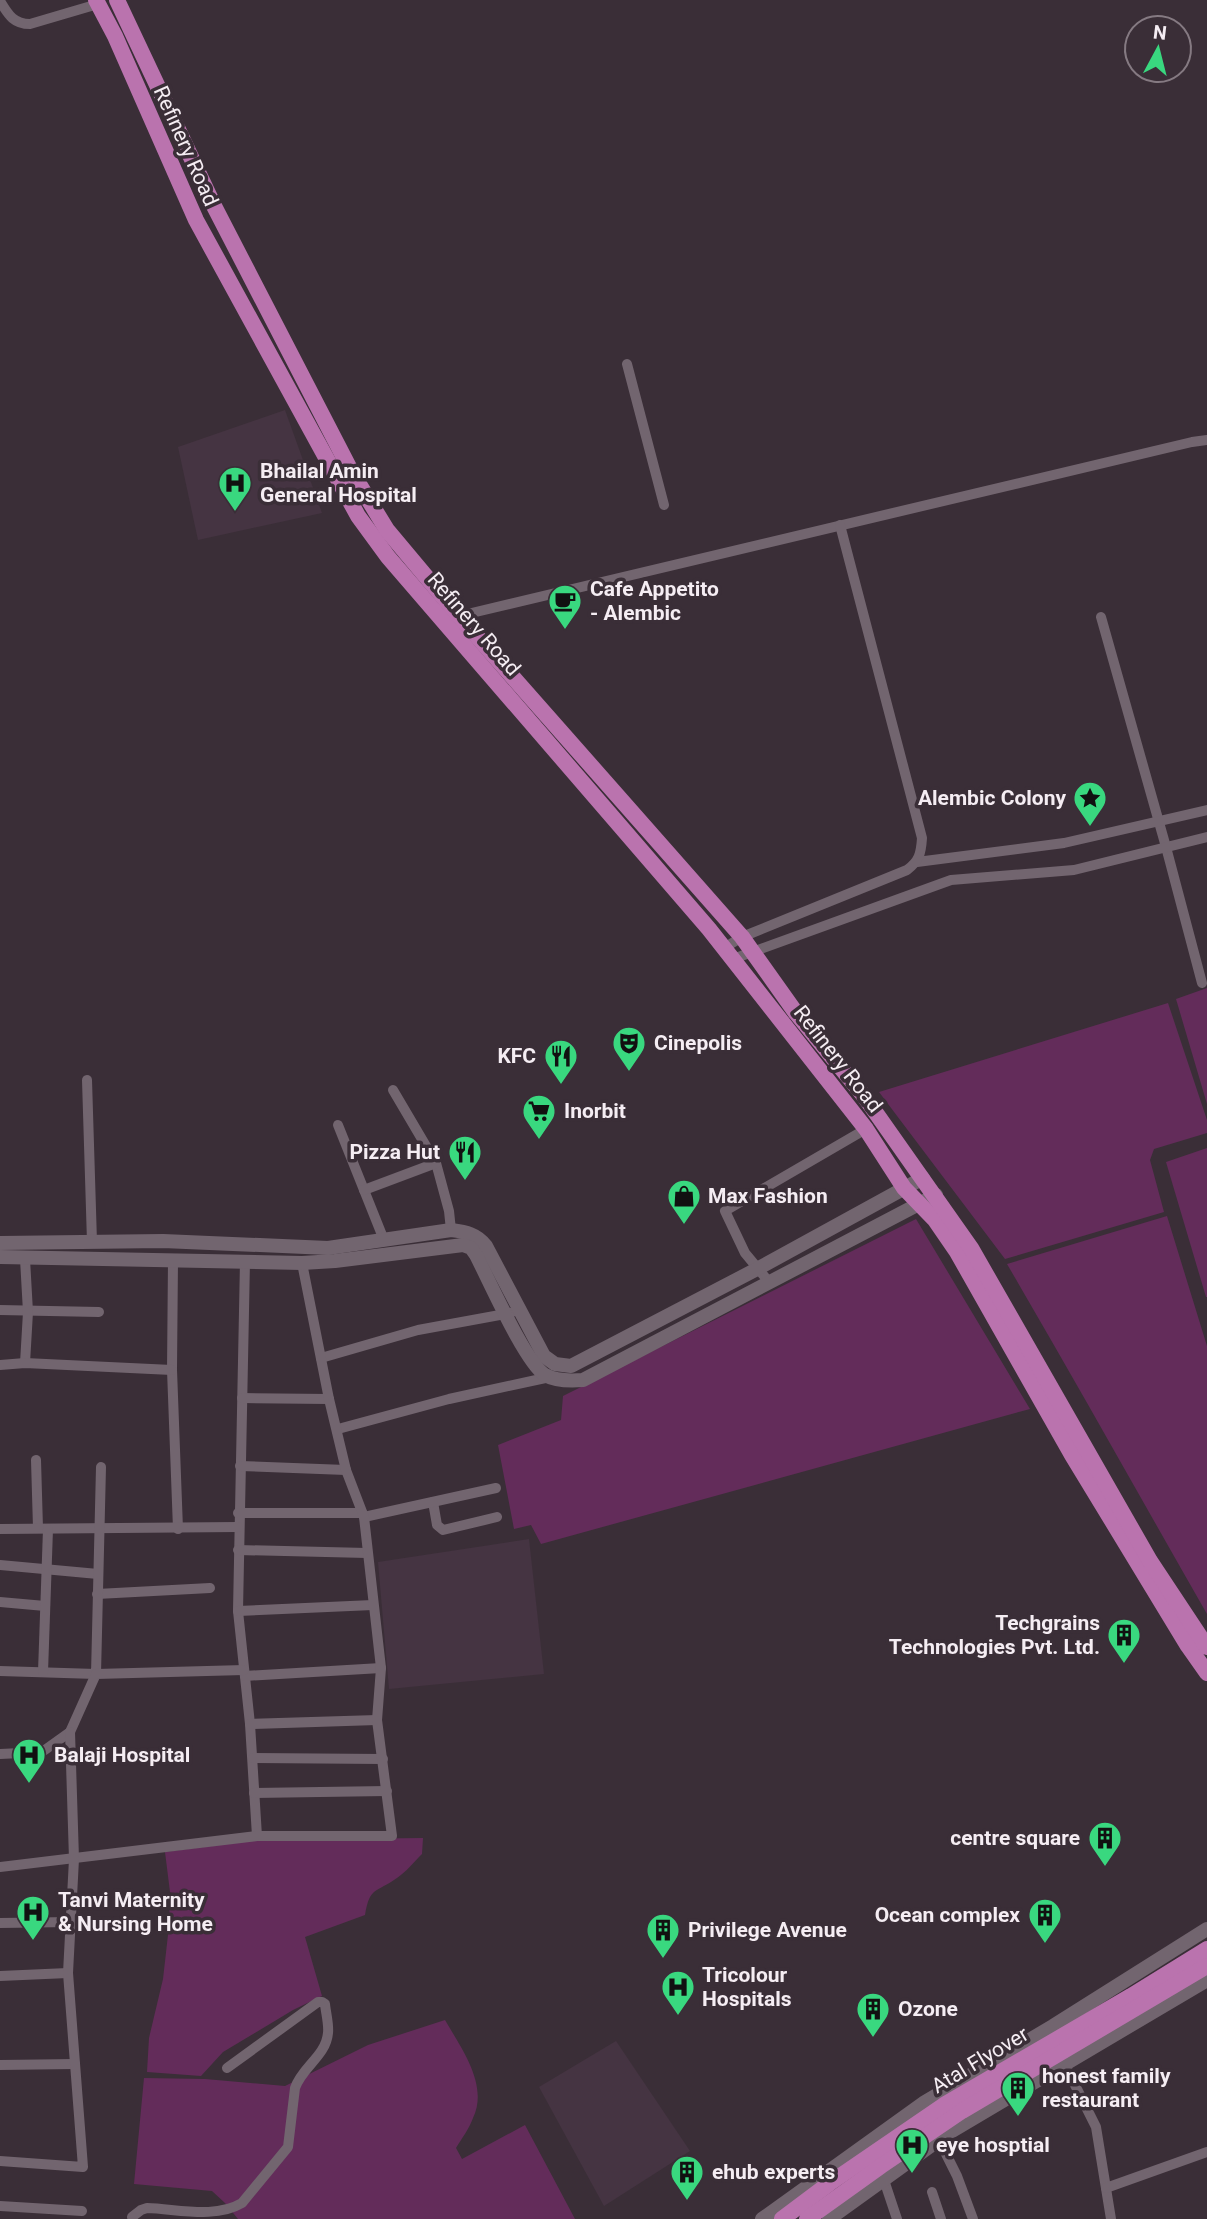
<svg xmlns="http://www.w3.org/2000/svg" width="1207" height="2219" font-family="Roboto,sans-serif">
	<rect width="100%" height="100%" fill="#3a2e37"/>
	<g fill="#453442">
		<polygon points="285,410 322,513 198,540 178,447"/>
		<polygon points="529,1539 544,1674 389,1689 378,1562"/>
		<polygon points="616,2041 690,2151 604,2206 539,2087"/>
	</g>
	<g fill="#632c5a">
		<polygon points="1207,988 1207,1104 1176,999"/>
		<polygon points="1168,1003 1207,1120 1207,1133 1154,1149 1150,1160 1164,1212 1005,1259 879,1092"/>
		<polygon points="1207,1148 1207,1297 1206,1297 1166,1162"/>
		<path d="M1167 1216 1207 1346V1614C1140 1497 1075 1380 1007 1264Z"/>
		<polygon points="916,1219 1030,1409 541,1544 531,1525 514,1529 498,1445 561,1420 563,1396"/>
		<path d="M423 1838 422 1854C414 1862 406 1872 397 1878 376 1893 370 1886 365 1915L305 1937 322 1996 293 2010 223 2052 201 2076 147 2072 149 2038 163 1979 169 1926 170 1892 165 1852 257 1840Z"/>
		<path d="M445 2020C461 2048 489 2085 473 2118 469 2129 462 2138 456 2148L462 2159 525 2125 575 2219H238L225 2203 212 2191 134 2184 144 2078 205 2079 285 2086 368 2045Z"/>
	</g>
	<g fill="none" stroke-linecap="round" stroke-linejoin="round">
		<g stroke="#72656f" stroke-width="10">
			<path d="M0 1C8 14 13 24 30 24L98 4"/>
			<polyline points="627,364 664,505"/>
			<polyline points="459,616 1192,442 1207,440"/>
			<polyline points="1101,617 1166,847 1202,983"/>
			<polyline points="917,862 1064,843 1207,810"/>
			<path d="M724 948 742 937 907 870C919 861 921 854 922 838L840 525"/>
			<polyline points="733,959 951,880 1074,870 1207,837"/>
			<polyline points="87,1080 92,1242"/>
			<polyline points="393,1090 436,1163 449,1211 451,1230"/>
			<polyline points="338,1125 384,1240"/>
			<polyline points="364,1190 436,1163"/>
			<polyline points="173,1260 172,1370 178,1529"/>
			<polyline points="245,1261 238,1611 250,1724 257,1836"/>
			<polyline points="769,1282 745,1253 725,1211 866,1129"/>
			<polyline points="0,1310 99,1312"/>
			<polyline points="321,1358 418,1330 511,1313"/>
			<polyline points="25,1363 28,1312 25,1259"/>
			<polyline points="0,1365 25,1363 172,1370"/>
			<polyline points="242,1398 329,1399"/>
			<polyline points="338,1429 449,1399 550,1377"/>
			<polyline points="36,1460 38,1528"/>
			<polyline points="240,1466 346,1470"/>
			<polyline points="433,1502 437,1525 443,1530 497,1517"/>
			<polyline points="238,1513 362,1513"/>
			<polyline points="364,1517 496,1488"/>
			<polyline points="0,1529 238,1527"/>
			<polyline points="238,1550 367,1553"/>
			<polyline points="0,1565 98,1574"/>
			<polyline points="97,1594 210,1588"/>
			<polyline points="0,1602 45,1606"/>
			<polyline points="238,1611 373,1605"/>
			<polyline points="0,1671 96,1674 101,1467"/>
			<polyline points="43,1672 48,1529"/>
			<polyline points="245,1676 381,1668"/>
			<polyline points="250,1724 377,1720"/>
			<polyline points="0,1754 42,1752 70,1732 96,1674 244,1670"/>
			<polyline points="253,1758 383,1759"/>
			<polyline points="254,1793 387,1791"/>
			<polyline points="0,1867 257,1836 392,1836 377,1720 381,1668 364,1517 346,1470 329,1399 302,1263"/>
			<polyline points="0,1923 71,1922"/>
			<polyline points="0,1976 68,1973"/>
			<polyline points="1063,2061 1096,2127 1111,2219"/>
			<polyline points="0,2065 75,2064"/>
			<polyline points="939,2140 957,2176 973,2219"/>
			<polyline points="0,2161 83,2167 68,1973 74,1859 70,1732"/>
			<polyline points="884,2180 897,2219"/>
			<polyline points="1106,2188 1207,2152"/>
			<polyline points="932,2192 941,2219"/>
			<polyline points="0,2206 82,2211"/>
			<path d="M132 2217 141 2210 147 2208C178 2209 215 2219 242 2203L288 2147 295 2088C302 2067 326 2056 328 2033 329 2024 326 2014 325 2004L322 2002H318L227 2068"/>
		</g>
		<g stroke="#72656f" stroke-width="14">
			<path d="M0 1243 163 1241 328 1248 451 1230C466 1232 477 1234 486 1246L544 1356 555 1364 571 1366 757 1269 923 1178"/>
			<path d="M0 1257 302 1263 335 1261 463 1245 471 1248 476 1255C489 1280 525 1362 545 1375 556 1381 571 1381 583 1380L936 1195"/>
			<polyline points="762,2219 925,2102 1053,2026 1207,1929"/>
			<polyline points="829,2219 947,2134 1207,1980"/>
		</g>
		<g stroke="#ba73ae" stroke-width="16">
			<polyline points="96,0 115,36 196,220 358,516 388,557 709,929 866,1129 904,1188 935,1220 957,1252 1072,1455 1188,1646 1207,1673"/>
			<polyline points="117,0 214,206 351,471 387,530 459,616 742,937 796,1013 864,1096 971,1248 1150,1561 1207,1647"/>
			<polyline points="782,2219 830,2183 944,2105 1131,1996 1207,1949"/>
			<polyline points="807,2219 881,2166 962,2111 1207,1966"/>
		</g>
	</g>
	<defs>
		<symbol id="hospital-pin" viewBox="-11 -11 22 30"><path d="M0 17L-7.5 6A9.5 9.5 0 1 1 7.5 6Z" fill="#39d87f" stroke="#3a2e37"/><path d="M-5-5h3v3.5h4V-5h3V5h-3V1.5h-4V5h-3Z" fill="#111"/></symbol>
		<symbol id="cafe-pin" viewBox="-11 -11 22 30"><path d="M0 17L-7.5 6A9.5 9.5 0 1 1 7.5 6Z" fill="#39d87f" stroke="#3a2e37"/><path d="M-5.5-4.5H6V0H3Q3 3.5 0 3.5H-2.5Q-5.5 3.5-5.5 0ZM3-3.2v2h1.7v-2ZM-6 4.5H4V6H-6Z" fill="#111"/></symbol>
		<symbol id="sight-pin" viewBox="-11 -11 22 30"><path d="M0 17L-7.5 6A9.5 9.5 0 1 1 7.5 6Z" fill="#39d87f" stroke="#3a2e37"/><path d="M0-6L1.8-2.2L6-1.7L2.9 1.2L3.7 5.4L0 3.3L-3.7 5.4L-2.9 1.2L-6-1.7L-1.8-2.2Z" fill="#111"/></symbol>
		<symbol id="theatre-pin" viewBox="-11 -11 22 30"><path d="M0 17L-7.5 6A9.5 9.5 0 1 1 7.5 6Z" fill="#39d87f" stroke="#3a2e37"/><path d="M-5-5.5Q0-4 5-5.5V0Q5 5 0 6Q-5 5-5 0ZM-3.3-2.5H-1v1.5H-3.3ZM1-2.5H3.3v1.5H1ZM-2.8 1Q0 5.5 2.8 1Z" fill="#111"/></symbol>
		<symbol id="restaurant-pin" viewBox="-11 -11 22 30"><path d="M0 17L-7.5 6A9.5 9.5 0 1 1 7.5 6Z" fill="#39d87f" stroke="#3a2e37"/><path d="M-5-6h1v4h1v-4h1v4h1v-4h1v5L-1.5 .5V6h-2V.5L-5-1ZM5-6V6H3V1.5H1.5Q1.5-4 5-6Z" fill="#111"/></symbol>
		<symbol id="supermarket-pin" viewBox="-11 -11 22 30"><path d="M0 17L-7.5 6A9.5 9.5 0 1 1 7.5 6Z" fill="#39d87f" stroke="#3a2e37"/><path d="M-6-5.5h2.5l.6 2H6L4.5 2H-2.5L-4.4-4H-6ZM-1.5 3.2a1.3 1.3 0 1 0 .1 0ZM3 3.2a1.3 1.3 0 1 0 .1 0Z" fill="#111"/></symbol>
		<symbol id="shop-pin" viewBox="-11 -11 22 30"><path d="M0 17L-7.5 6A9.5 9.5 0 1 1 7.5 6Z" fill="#39d87f" stroke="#3a2e37"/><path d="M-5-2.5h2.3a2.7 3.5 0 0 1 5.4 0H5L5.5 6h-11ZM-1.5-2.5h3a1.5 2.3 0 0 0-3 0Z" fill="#111"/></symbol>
		<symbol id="building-pin" viewBox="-11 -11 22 30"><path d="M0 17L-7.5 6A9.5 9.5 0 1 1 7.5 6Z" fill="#39d87f" stroke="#3a2e37"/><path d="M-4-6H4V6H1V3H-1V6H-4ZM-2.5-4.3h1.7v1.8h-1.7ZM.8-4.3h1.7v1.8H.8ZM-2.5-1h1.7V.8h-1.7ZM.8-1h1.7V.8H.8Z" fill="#111"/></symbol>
	</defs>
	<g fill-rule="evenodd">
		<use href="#hospital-pin" x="216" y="464" width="38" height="52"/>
		<use href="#cafe-pin" x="546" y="582" width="38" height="52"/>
		<use href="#sight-pin" x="1071" y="779" width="38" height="52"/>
		<use href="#theatre-pin" x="610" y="1024" width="38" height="52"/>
		<use href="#restaurant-pin" x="542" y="1037" width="38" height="52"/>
		<use href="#supermarket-pin" x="520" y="1092" width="38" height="52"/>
		<use href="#restaurant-pin" x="446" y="1133" width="38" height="52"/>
		<use href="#shop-pin" x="665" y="1177" width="38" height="52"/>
		<use href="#building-pin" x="1105" y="1616" width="38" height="52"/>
		<use href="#hospital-pin" x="10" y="1736" width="38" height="52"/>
		<use href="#building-pin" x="1086" y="1819" width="38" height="52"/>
		<use href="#hospital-pin" x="14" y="1893" width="38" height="52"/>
		<use href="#building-pin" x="1026" y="1896" width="38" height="52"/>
		<use href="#building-pin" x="644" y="1911" width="38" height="52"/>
		<use href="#hospital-pin" x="659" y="1968" width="38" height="52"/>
		<use href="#building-pin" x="854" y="1990" width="38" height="52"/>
		<use href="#building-pin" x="999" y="2069" width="38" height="52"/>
		<use href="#hospital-pin" x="893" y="2126" width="38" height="52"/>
		<use href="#building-pin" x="668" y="2153" width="38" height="52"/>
	</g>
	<g text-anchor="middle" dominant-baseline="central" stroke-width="7" stroke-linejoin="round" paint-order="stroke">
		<g font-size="21" fill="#f5edf3" stroke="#3a2e37">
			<text transform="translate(186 146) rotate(66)">Refinery Road</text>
			<text transform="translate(474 624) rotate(49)">Refinery Road</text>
			<text transform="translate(838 1059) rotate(52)">Refinery Road</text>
			<text transform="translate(980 2060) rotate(-31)">Atal Flyover</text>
		</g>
		<g font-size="21" font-weight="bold" fill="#f5edf3" stroke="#3a2e37" text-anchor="start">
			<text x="260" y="471">Bhailal Amin<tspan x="260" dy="24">General Hospital</tspan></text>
			<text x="590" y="589">Cafe Appetito<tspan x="590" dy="24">- Alembic</tspan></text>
			<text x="1066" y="798" text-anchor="end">Alembic Colony</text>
			<text x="654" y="1043">Cinepolis</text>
			<text x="536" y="1056" text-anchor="end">KFC</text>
			<text x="564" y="1111">Inorbit</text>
			<text x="440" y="1152" text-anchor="end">Pizza Hut</text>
			<text x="708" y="1196">Max Fashion</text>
			<text x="1100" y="1623" text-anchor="end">Techgrains<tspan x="1100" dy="24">Technologies Pvt. Ltd.</tspan></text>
			<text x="54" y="1755">Balaji Hospital</text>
			<text x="1080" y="1838" text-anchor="end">centre square</text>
			<text x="58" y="1900">Tanvi Maternity<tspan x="58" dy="24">&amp; Nursing Home</tspan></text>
			<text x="1020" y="1915" text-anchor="end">Ocean complex</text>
			<text x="688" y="1930">Privilege Avenue</text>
			<text x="702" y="1975">Tricolour<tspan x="702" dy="24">Hospitals</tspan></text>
			<text x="898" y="2009">Ozone</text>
			<text x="1042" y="2076">honest family<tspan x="1042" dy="24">restaurant</tspan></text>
			<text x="936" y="2145">eye hosptial</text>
			<text x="712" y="2172">ehub experts</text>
		</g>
	</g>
	<g transform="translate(1158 49) rotate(7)"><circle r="33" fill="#3a2e37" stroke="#857a82" stroke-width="2"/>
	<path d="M0-5L12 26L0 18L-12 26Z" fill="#39d87f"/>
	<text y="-10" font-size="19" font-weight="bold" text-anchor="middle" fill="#f5edf3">N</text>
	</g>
</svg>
